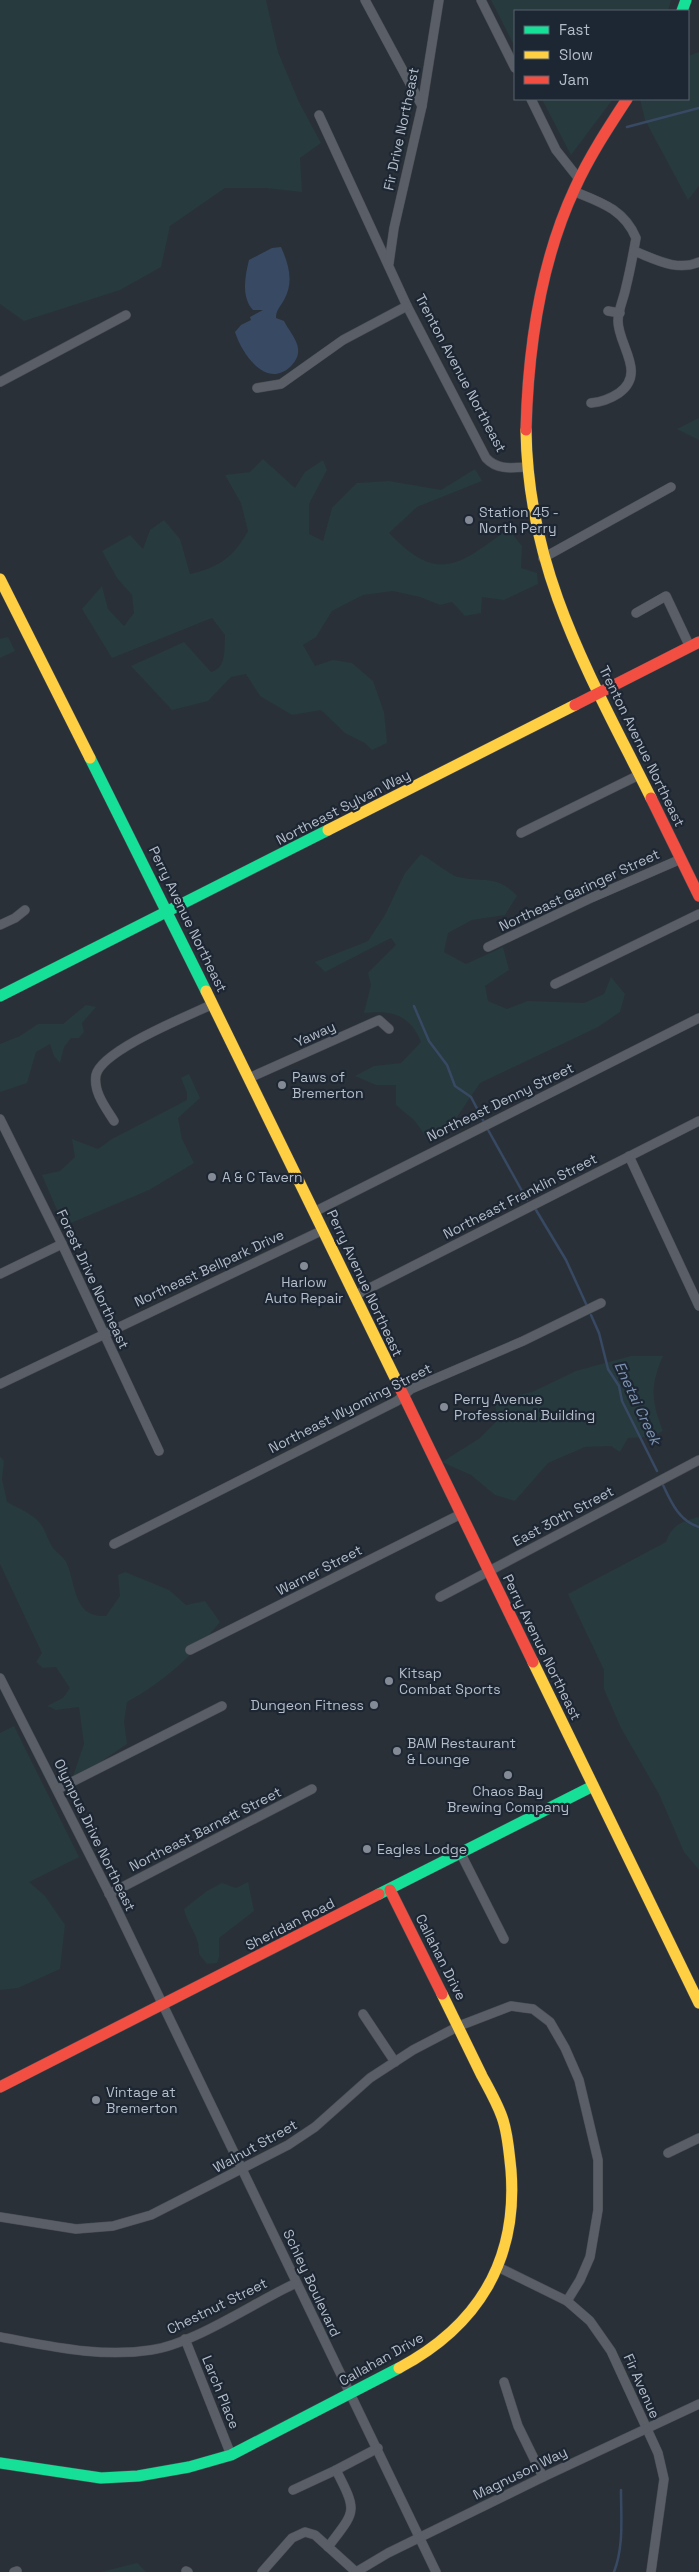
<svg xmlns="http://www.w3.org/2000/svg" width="699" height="2572" font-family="'Space Grotesk',sans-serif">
	<rect width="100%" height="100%" fill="#2a3038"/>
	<g fill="#273a3e">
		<polygon points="0,0 266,0 278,52 299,102 321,143 300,158 302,192 266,188 225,188 170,226 161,267 120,290 24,321 0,304"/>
		<polygon points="491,0 671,0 668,11 515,11 515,47"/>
		<polygon points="699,52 699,186 688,200 645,120 640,99 688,99 688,56"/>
		<polygon points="542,99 613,99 571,155"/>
		<polygon points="699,418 699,440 677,429"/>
		<path d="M263 459 295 488 305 472 323 460 327 470 309 504V534L323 541 332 508 357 483 389 481 441 490 475 469 482 481 417 507 389 533C438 584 458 566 508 529L522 546 521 568 537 573 538 584 504 600 482 597 481 613 465 616 452 602 440 605 420 597 393 591 363 595 332 611 316 637 303 645 315 666 333 660 352 663 373 681 384 712 387 743 372 750 365 743 345 733 321 710 292 715 260 696 246 674 231 677 208 701 172 710 131 666 184 642 211 672C227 668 224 649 225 635L212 618 112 658 82 609 102 586 108 609 124 626 134 613 132 595 117 578 102 551 130 535 143 549 150 530 164 520 180 539 190 574C218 568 234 557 248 531L241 503 225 475 250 472Z"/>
		<polygon points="8,637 15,651 0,658 0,639"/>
		<path d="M421 854C428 858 454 877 458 877 484 883 497 874 517 896L505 915 472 920 448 933 444 952 466 964 503 947 509 970 485 986 488 1001 507 1009 528 1001 584 1003 604 994 611 977 625 994 620 1012 598 1027 480 1083 449 1129 428 1140 415 1121 396 1105V1085H376L355 1076 374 1066 401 1063 421 1042C410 1015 393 1010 364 1013L371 985 368 973 396 945 391 938 325 972 315 962 368 941 385 915 405 873Z"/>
		<polygon points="86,1005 96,1007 82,1023 84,1032 79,1038 71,1038 64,1047 60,1063 54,1056 50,1044 36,1052 27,1083 0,1092 0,1044 20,1036 38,1024 63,1024"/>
		<polygon points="189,1074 200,1098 178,1118 182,1139 194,1163 149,1190 64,1226 42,1175 60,1171 75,1157 72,1139 98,1149 112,1139 187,1100 187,1093 181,1078"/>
		<path d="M631 1356H663C650 1386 651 1400 663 1431L651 1437 628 1438 620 1452 611 1446 585 1447 548 1463 515 1501 495 1495 471 1475 442 1462 480 1438 499 1419 493 1400 532 1392 576 1371Z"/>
		<path d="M0 1457 4 1461 2 1479 7 1502C18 1508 31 1513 39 1522 46 1530 48 1542 54 1549 57 1553 62 1556 65 1560 77 1581 71 1618 106 1616L120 1596 118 1575 125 1572 169 1590 186 1605 205 1601 220 1622C194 1654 164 1682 127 1702L124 1722 127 1744 102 1761 73 1776 84 1744 79 1707 56 1710 47 1706 63 1698 70 1688 56 1667 43 1668 36 1662 42 1653 0 1564Z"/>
		<path d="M699 1517V1870L684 1852 659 1794 621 1728 604 1689V1670L568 1594 666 1542C672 1525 682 1521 699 1517Z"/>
		<polygon points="14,1726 79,1857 29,1882 45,1896 65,1925 60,1969 18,1988 0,1990 0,1733"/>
		<path d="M248 1882 254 1911 219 1938V1957L217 1963 207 1964 199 1954C200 1935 188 1927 184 1909L207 1891 222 1883 236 1888Z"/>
		<polygon points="137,2563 146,2572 101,2572"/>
	</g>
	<path fill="#384963" d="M281 247C289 265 294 282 284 300 280 307 276 310 276 318L284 321C288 329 298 341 298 349 299 356 295 362 290 367 266 389 242 354 235 332L241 325 251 320 250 317 263 310H253C241 297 245 276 249 260L272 248Z"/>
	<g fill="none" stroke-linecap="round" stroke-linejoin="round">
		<g stroke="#384963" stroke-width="2.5">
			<polyline points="627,127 699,108"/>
			<polyline points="414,1006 429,1041 447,1065 455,1086 471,1097 484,1122"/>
			<polyline points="487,1128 527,1200"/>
			<polyline points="536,1210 566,1260 587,1306"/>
			<polyline points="591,1315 599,1333 608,1369 619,1386 622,1401 657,1471"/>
			<path d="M663 1485C671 1502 679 1521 699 1527"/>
			<path d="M614 2572C624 2546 621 2517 621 2490"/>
		</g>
		<defs>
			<g id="street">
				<polyline points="365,0 422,106"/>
				<polyline points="481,0 515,68"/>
				<polyline points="531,99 556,150 579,179"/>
				<path d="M319 115 407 306 486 458C497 470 511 468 526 467"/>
				<path d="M573 191C600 202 624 209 636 238 633 255 630 271 626 287 624 298 618 310 618 321 618 345 647 373 619 393 610 399 602 402 591 403"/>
				<path d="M634 251C655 259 677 272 699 262"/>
				<polyline points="389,263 394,228 422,106 439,0"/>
				<polyline points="608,311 620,313"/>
				<polyline points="0,382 126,315"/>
				<polyline points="257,388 281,384 343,340 407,306"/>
				<polyline points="543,558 671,487"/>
				<polyline points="636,613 666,596 690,647"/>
				<polyline points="521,833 639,775"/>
				<polyline points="0,925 15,918 25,910"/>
				<polyline points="488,947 591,898 681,859"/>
				<polyline points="555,984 699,914"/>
				<polyline points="249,1078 379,1020 389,1029"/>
				<polyline points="0,1119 62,1244 159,1451"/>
				<path d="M114 1121C106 1108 93 1092 96 1075 102 1050 188 1016 213 1004"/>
				<polyline points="629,1156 699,1306"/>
				<polyline points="314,1212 699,1018"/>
				<polyline points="0,1274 62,1244"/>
				<polyline points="354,1296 699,1121"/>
				<polyline points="0,1384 323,1230"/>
				<polyline points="114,1544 397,1401 411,1389 523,1341 601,1303"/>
				<polyline points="440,1597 699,1460"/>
				<polyline points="190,1650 461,1514"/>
				<polyline points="0,1678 110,1895 436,2572"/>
				<polyline points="58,1789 222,1706"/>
				<polyline points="461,1854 504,1939"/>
				<polyline points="109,1894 312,1789"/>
				<polyline points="363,2014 395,2062"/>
				<polyline points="668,2153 699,2138"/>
				<polyline points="0,2217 76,2229 113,2226 151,2215 288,2145 315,2127 370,2078 413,2050 459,2026 511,2006 525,2008 533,2009 550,2022 565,2048 579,2080 598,2160 598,2210 590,2257 580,2280 567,2301"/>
				<polyline points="498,2267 567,2301 590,2321 611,2351 658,2453 664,2479 651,2572"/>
				<path d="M0 2337C50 2346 100 2358 151 2350 194 2344 255 2302 296 2283"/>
				<polyline points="185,2339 231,2455"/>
				<polyline points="504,2382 518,2426 543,2477"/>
				<polyline points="293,2490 336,2470"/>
				<path d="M328 2547C356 2510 358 2513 336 2470L378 2448"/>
				<polyline points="186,2571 188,2572"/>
				<polyline points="14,2572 17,2571"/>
				<polyline points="262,2572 292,2538 305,2532 315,2535 356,2572"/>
				<polyline points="356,2572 388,2553 543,2477 699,2404"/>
			</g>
			<g id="fast">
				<polyline points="682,11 686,0"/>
				<polyline points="90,758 206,991"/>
				<polyline points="0,996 328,830"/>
				<polyline points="379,1894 593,1786"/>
				<polyline points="0,2463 101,2478 138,2476 189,2467 231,2455 399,2368"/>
			</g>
			<g id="slow">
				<path d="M526 430C528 573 590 675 651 798"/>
				<polyline points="0,579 90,758"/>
				<polyline points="328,830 575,705"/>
				<polyline points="206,991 398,1384"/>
				<polyline points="533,1662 699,2003"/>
				<path d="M399 2368C478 2326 518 2260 511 2170 509 2153 508 2133 502 2117 497 2103 489 2089 482 2076 469 2049 455 2021 442 1994"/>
			</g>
			<g id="jam">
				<path d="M526 430C528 349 540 263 575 188 589 157 608 128 627 99"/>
				<polyline points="575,705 699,642"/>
				<polyline points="651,798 699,896"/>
				<polyline points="398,1384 533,1662"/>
				<polyline points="390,1890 442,1994"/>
				<polyline points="0,2087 379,1894"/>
			</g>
		</defs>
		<use href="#street" stroke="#484c53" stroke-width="10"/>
		<use href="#fast" stroke="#484c53" stroke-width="12"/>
		<use href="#slow" stroke="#484c53" stroke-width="12"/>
		<use href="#jam" stroke="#484c53" stroke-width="12"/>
		<use href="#street" stroke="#5a5e66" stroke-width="9"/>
		<use href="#fast" stroke="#16e098" stroke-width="11"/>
		<use href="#slow" stroke="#ffcf43" stroke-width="11"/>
		<use href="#jam" stroke="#f24e42" stroke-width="11"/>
	</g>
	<g fill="#848b96" stroke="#1d2633" stroke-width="2">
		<circle cx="469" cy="520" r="5"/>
		<circle cx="282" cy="1085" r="5"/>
		<circle cx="212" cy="1177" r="5"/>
		<circle cx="304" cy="1266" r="5"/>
		<circle cx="444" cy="1407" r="5"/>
		<circle cx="389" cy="1681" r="5"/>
		<circle cx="374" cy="1705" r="5"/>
		<circle cx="397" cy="1751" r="5"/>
		<circle cx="508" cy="1775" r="5"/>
		<circle cx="367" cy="1849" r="5"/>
		<circle cx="96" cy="2100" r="5"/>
	</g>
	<g text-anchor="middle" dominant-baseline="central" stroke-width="4.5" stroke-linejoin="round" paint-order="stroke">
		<g font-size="14" fill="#b4bcc9" stroke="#1d2633">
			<text transform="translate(401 129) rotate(-78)">Fir Drive Northeast</text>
			<text transform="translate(461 373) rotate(62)">Trenton Avenue Northeast</text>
			<text transform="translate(642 746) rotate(64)">Trenton Avenue Northeast</text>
			<text transform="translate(343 807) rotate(-27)">Northeast Sylvan Way</text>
			<text transform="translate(579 890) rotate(-25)">Northeast Garinger Street</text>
			<text transform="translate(188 919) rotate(64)">Perry Avenue Northeast</text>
			<text transform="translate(315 1034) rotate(-24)">Yaway</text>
			<text transform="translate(500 1102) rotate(-26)">Northeast Denny Street</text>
			<text transform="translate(520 1196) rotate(-27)">Northeast Franklin Street</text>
			<text transform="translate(209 1268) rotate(-25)">Northeast Bellpark Drive</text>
			<text transform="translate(93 1279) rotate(65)">Forest Drive Northeast</text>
			<text transform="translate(365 1283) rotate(65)">Perry Avenue Northeast</text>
			<text transform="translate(350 1408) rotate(-27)">Northeast Wyoming Street</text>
			<text transform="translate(563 1516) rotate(-28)">East 30th Street</text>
			<text transform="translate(319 1570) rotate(-27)">Warner Street</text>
			<text transform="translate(542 1647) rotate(64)">Perry Avenue Northeast</text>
			<text transform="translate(205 1829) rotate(-27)">Northeast Barnett Street</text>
			<text transform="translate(95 1835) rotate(64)">Olympus Drive Northeast</text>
			<text transform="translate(290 1924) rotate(-27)">Sheridan Road</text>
			<text transform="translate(441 1957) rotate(63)">Callahan Drive</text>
			<text transform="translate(255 2146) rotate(-29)">Walnut Street</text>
			<text transform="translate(312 2283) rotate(65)">Schley Boulevard</text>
			<text transform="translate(217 2306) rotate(-26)">Chestnut Street</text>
			<text transform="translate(381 2359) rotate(-29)">Callahan Drive</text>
			<text transform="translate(642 2386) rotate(66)">Fir Avenue</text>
			<text transform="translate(221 2392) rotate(68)">Larch Place</text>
			<text transform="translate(520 2473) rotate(-26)">Magnuson Way</text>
		</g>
		<g font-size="14" fill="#b4bcc9" stroke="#1d2633" text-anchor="start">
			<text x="479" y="512">Station 45 -<tspan x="479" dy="16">North Perry</tspan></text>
			<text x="292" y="1077">Paws of<tspan x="292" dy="16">Bremerton</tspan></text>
			<text x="222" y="1177">A &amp; C Tavern</text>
			<text x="304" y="1282" text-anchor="middle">Harlow<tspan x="304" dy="16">Auto Repair</tspan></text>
			<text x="454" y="1399">Perry Avenue<tspan x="454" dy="16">Professional Building</tspan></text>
			<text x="399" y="1673">Kitsap<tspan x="399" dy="16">Combat Sports</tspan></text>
			<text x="364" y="1705" text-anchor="end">Dungeon Fitness</text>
			<text x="407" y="1743">BAM Restaurant<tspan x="407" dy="16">&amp; Lounge</tspan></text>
			<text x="508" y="1791" text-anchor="middle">Chaos Bay<tspan x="508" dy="16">Brewing Company</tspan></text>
			<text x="377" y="1849">Eagles Lodge</text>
			<text x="106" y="2092">Vintage at<tspan x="106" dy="16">Bremerton</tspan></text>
		</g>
		<g font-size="15" font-style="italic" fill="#7c92b1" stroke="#1d2633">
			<text transform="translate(638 1403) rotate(65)">Enetai Creek</text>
		</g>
	</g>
	<rect x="514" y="10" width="175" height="90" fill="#1d2633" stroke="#59626f"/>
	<rect x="524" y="26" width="25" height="8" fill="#16e098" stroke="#59626f"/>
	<text x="559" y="35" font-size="15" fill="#b4bcc9">Fast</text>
	<rect x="524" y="51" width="25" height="8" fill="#ffcf43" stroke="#59626f"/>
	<text x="559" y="60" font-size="15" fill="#b4bcc9">Slow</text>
	<rect x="524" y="76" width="25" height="8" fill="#f24e42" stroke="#59626f"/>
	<text x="559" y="85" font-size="15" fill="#b4bcc9">Jam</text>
</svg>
